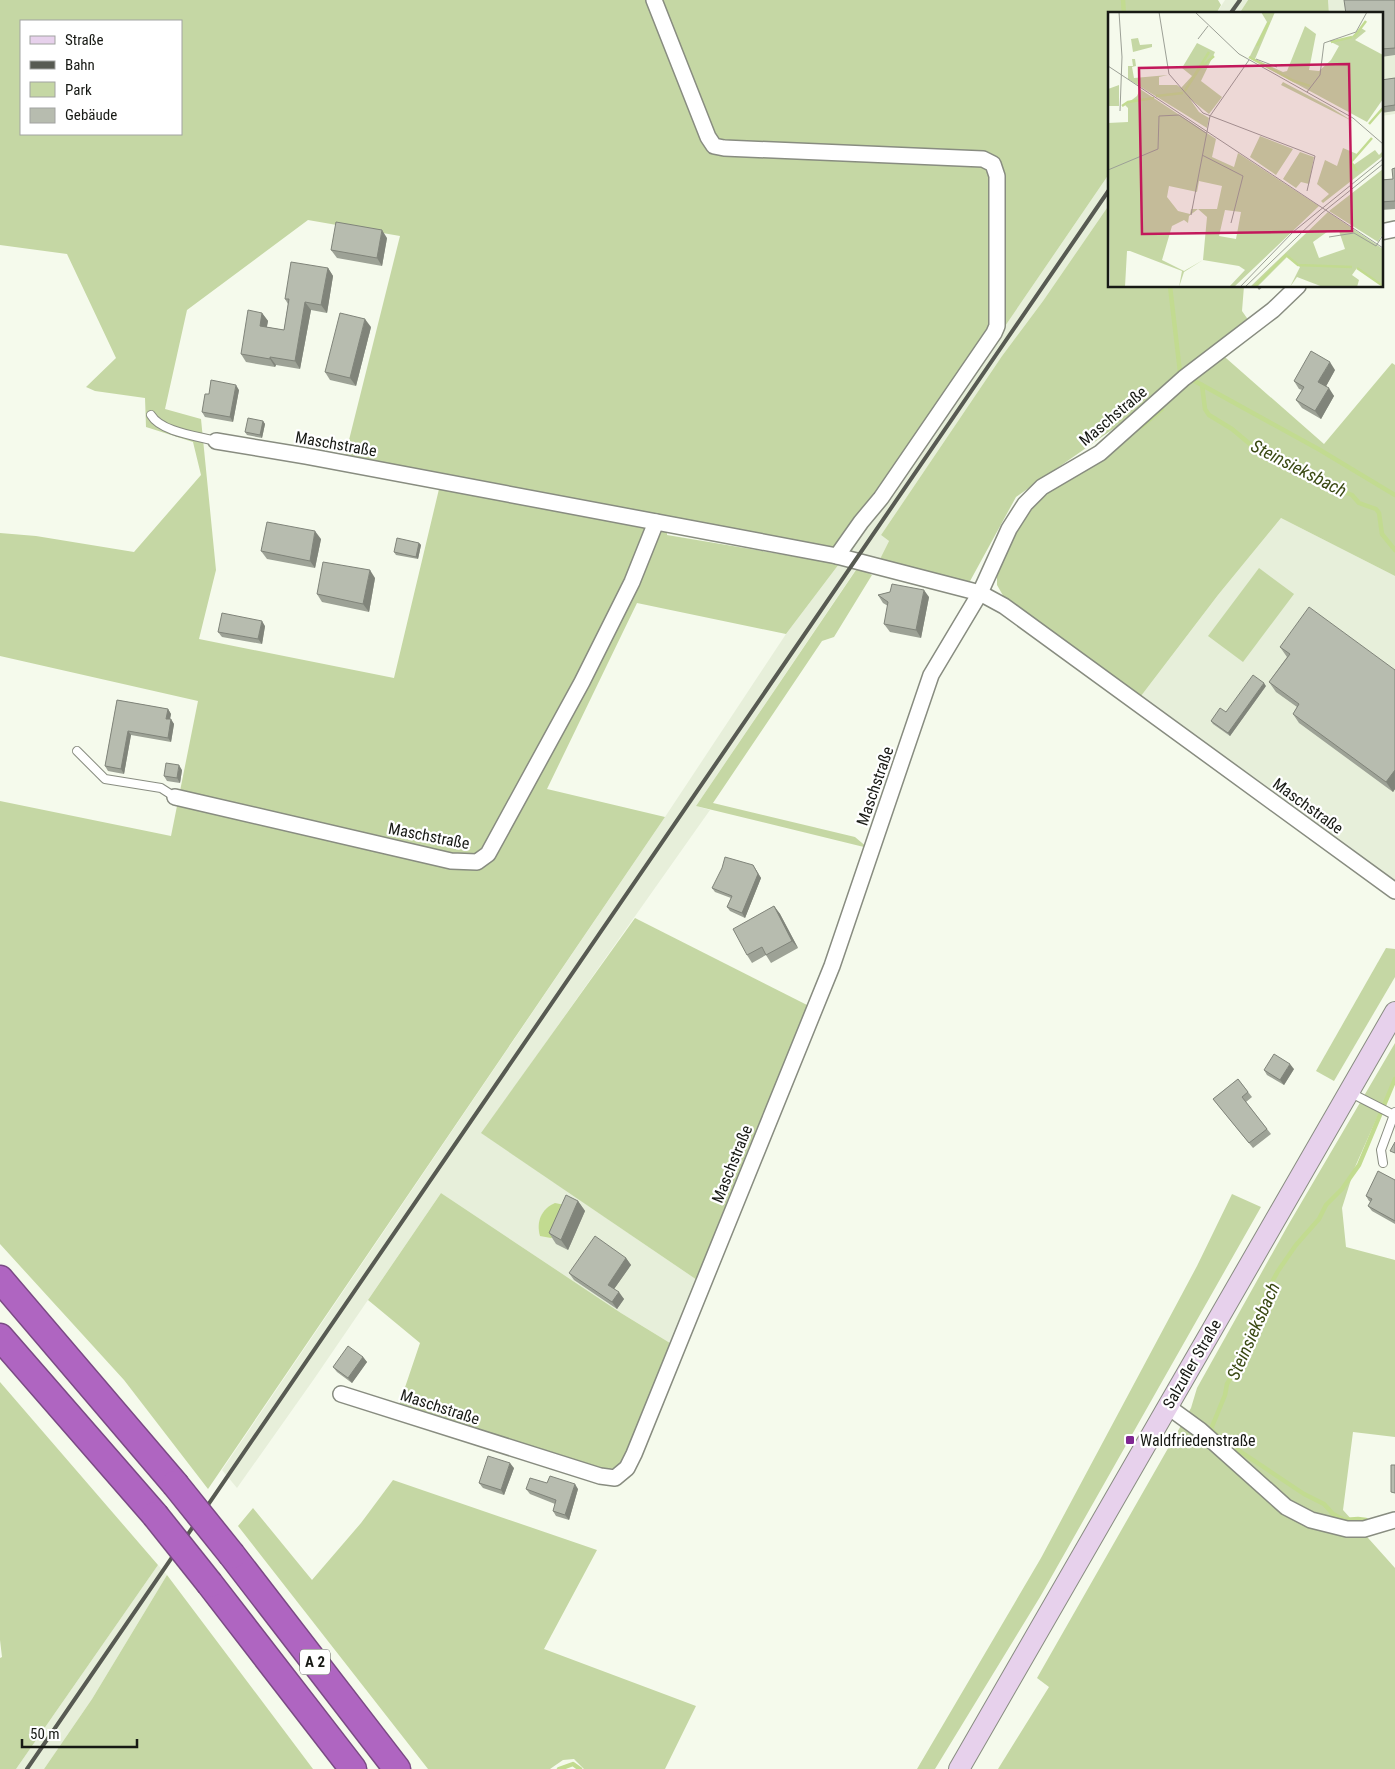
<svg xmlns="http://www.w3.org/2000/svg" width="1395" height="1769" font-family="'Roboto Condensed',sans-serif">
	<rect width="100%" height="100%" fill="#f5faec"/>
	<g fill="#e7efda">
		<polygon points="1225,0 1248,0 1239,14 1216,14"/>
		<polygon points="1328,0 1395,0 1395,114 1381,116 1381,14 1329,14"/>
		<polygon points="1109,174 1109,205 1043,301 1002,356 881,535 889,541 878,563 863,559 696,806 710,810 482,1133 697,1280 670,1343 621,1313 441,1193 314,1379 237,1488 222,1470 665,817 786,634 839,564 850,553"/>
		<polygon points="1281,518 1395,576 1395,885 1141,696 1218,595"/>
		<polygon points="158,1565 167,1575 92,1699 44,1769 16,1769"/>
	</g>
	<g fill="#c5d7a4" fill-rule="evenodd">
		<path d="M0 0H1218L1221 5 1216 14H1109V174L850 553 667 519V535L839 564 786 634 637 603 547 789 665 817 208 1489 124 1380 0 1244V801L171 836 198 701 0 656V533L36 536 134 552 201 475 193 442 146 427 145 398 95 391 86 387 116 358 67 254 0 245ZM21 21H181V134H21ZM308 220 400 236 342 468 439 489 394 678 199 639 216 570 201 419 165 409 187 310Z"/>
		<polygon points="1248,0 1328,0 1329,14 1239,14"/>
		<polygon points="1109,205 1109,286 1244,286 1242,311 1249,321 1218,351 1324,444 1392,363 1395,365 1395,576 1281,518 1218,595 1141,696 1005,599 997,585 997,564 1018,523 1040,494 1104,455 1126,420 1016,497 969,583 878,563 889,541 881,535 1002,356 1043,301"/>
		<polygon points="858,567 872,575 834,637 822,641 713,803 855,837 868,848 696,806"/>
		<polygon points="1259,568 1294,594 1243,662 1208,636"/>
		<polygon points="635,918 811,1007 697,1280 481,1133"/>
		<polygon points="1386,948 1395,949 1395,977 1334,1081 1316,1071"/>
		<polygon points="1395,1043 1395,1077 1355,1167 1342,1208 1346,1247 1395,1260 1395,1437 1353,1432 1343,1510 1395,1568 1395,1769 998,1769 1049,1687 1037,1678 1191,1408 1197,1388 1287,1227"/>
		<polygon points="441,1193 621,1313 670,1343 654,1388 624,1460 615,1468 601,1471 398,1408 420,1343 368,1300"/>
		<polygon points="1232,1194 1261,1207 1040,1597 935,1769 917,1769 1041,1558 1197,1266"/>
		<polygon points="0,1382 158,1565 16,1769 0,1769 0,1658 2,1657 0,1640"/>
		<polygon points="393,1480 597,1550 544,1649 696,1706 665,1769 584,1769 574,1759 563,1760 550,1769 428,1769 238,1526 253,1508 312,1580 361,1523"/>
		<polygon points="167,1575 313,1769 44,1769 92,1699"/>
	</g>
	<path fill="#c2db90" d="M555 1203 570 1206 554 1237 551 1238 540 1236C536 1222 541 1209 555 1203Z"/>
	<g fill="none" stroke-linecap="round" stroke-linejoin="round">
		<g stroke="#c2db90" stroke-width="4.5">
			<polyline points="1123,0 1124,14"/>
			<polyline points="1170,286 1180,372"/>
			<polyline points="1191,379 1202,385 1205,409 1209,415 1232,429 1257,450 1285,458 1309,475 1319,477 1334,488 1352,495 1359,503 1376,509 1379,513 1382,534 1395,550"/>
			<polyline points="1202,385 1320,450 1395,495"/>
			<polyline points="1142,426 1162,409"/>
			<polyline points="1366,1520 1358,1519 1344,1520 1333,1514 1324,1504 1304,1494 1220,1438 1211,1429 1225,1395 1227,1384 1236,1369 1240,1354 1264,1297 1278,1271 1296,1245 1319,1219 1326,1205 1342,1189 1359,1165 1395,1079"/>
			<polyline points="559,1769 573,1764 580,1769"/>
		</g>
		<defs>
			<g id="lane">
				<path d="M151 415C161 432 197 436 216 441"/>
				<polyline points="77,751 105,779 161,788 175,797"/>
				<polyline points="1349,1092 1394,1115"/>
				<polyline points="1383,1163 1381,1150 1395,1112"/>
			</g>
			<g id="street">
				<polyline points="654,0 708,137 714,146 724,148 983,159 993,164 997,176 997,326 994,333 881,498 861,522 837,556"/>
				<polyline points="1381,232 1395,229"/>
				<polyline points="216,441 306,456 837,556 980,593 1004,606 1395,891"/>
				<polyline points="175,797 451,861 477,862 488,854 582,682 632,582 656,522"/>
				<polyline points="341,1394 600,1476 615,1478 627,1468 634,1454 832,966 931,675 980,593 1009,529 1025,504 1042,487 1100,453 1184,378 1273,310 1298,286"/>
				<polyline points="1167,1406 1200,1430 1286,1507 1311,1520 1347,1529 1364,1529 1395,1520"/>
			</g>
			<polyline id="secondary" points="959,1769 1395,1012"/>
			<g id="highway">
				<polyline points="0,1279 175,1484"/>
				<polyline points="0,1337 155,1515"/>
				<polyline points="232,1555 397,1769"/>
				<polyline points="210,1584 353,1769"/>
			</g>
		</defs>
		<use href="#lane" stroke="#888c80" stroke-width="10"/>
		<use href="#street" stroke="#888c80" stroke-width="18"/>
		<use href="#secondary" stroke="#888c80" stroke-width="22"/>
		<use href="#highway" stroke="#7a4a84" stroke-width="29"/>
		<use href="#lane" stroke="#fff" stroke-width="8"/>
		<use href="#street" stroke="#fff" stroke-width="15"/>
		<use href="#secondary" stroke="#e7d1ec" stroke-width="20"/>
		<use href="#highway" stroke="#af65c1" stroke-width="26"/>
		<g stroke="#575a52" stroke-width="4">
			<polyline points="1230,14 1240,0"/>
			<polyline points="27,1769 1109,190"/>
		</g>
		<defs>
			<g id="highway-bridge">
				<polyline points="175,1484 232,1555"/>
				<polyline points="155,1515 210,1584"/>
			</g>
		</defs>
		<use href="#highway-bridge" stroke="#7a4a84" stroke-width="29" stroke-linecap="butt"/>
		<use href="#highway-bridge" stroke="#af65c1" stroke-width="26"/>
	</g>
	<g fill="#9da296">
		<polygon points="1395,0 1395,55 1381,57 1381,14"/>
		<polygon points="1395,78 1395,111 1381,113 1381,80"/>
		<polygon points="1395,168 1395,209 1381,210 1381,180 1393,179"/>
		<polygon points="387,238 382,266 337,258 331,250"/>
		<polygon points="328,268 333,276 327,313 311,310 300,369 276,365 275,367 246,362 241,354 262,313 268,321 267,327 284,330 288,304 285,299"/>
		<polygon points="1256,286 1264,286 1259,290"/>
		<polygon points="371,327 356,386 330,380 325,372"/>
		<polygon points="1335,370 1326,386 1334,396 1321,419 1302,408 1296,400 1302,390 1299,389 1294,381"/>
		<polygon points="239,390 233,422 205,417 202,412 209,394"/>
		<polygon points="263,421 265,424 262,438 247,435 245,432"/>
		<polygon points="321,539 315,568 267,559 261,551"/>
		<polygon points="419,543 421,545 418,559 396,555 394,552"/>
		<polygon points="375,578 369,612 322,602 317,594"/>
		<polygon points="890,592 929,597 921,638 890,632 884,624 888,606 883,603 878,595"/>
		<polygon points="265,626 262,644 222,637 218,632"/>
		<polygon points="1280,647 1395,670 1395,789 1393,792 1299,723 1293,714 1297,707 1276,692 1269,682 1287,657"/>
		<polygon points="1266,686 1230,736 1213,724 1211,721"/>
		<polygon points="117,700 168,709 171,714 170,719 174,724 171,742 131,735 124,774 108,771 105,766"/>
		<polygon points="182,770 180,783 167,781 164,776"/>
		<polygon points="753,865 761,878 745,918 730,911 727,907 731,898 715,892 712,888"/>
		<polygon points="774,906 780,914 798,948 771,963 766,955 752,963 747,955"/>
		<polygon points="1294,1069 1284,1085 1267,1075 1264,1070"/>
		<polygon points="1238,1079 1252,1097 1246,1102 1271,1134 1253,1148 1213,1099"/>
		<polygon points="1395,1180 1395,1224 1372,1211 1368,1206 1371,1202 1369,1201 1366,1196"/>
		<polygon points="578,1201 585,1211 568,1250 556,1244 549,1233"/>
		<polygon points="626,1258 631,1265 614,1289 624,1299 617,1309 574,1280 569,1273"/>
		<polygon points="363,1357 367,1362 352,1383 337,1372 333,1367"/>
		<polygon points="514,1468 504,1495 483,1488 479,1483"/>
		<polygon points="547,1483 578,1489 569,1520 556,1516 553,1511 555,1504 530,1494 526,1489"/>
	</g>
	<g fill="#80847a">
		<polygon points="382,230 387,238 382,266 377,258"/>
		<polygon points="328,268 333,276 327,313 321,305"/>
		<polygon points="305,302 311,310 300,369 295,361"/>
		<polygon points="262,313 268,321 265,334 260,326"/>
		<polygon points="365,319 371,327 356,386 350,378"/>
		<polygon points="270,357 276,365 275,367 270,359"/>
		<polygon points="1330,362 1335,370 1324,390 1318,382"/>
		<polygon points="236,385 239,390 233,422 230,417"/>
		<polygon points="1329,388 1334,396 1321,419 1315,411"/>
		<polygon points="263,421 265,424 262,438 260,435"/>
		<polygon points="315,531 321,539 315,568 310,561"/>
		<polygon points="419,543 421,545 418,559 416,557"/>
		<polygon points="370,570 375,578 369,612 363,604"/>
		<polygon points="924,590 929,597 921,638 916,630"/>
		<polygon points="262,621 265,626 262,644 258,639"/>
		<polygon points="1264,683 1266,686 1230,736 1228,733"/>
		<polygon points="168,709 171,714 169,723 166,719"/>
		<polygon points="171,719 174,724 171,742 168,738"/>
		<polygon points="128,731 131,735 124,774 121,769"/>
		<polygon points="179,765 182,770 180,783 177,778"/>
		<polygon points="1395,770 1395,789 1393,792 1386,782"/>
		<polygon points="753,865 761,878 745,918 742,913"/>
		<polygon points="774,906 780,914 798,948 792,941"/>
		<polygon points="1290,1064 1294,1069 1284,1085 1280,1080"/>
		<polygon points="578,1201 585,1211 568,1250 561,1240"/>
		<polygon points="626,1258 631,1265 612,1292 608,1285"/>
		<polygon points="619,1292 624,1299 617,1309 612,1302"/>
		<polygon points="363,1357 367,1362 352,1383 348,1378"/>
		<polygon points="510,1463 514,1468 504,1495 501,1490"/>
		<polygon points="575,1484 578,1489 569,1520 565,1515"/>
	</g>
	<g fill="#b7bcaf" stroke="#80847a">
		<polygon points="1344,0 1395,0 1395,48 1381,49 1381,14 1346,14"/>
		<polygon points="1395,78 1395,105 1381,107 1381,80"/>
		<polygon points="1395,168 1395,201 1381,202 1381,180 1393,179 1392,169"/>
		<polygon points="336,222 382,230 377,258 331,250"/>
		<polygon points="291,262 328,268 321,305 305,302 295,361 270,357 270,359 241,354 248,310 262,313 260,326 284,330 289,299 285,299"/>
		<polygon points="340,313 365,319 350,378 325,372"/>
		<polygon points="1311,351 1330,362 1318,382 1329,388 1315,411 1296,400 1304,387 1294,381"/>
		<polygon points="211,380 236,385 230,417 202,412 205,394 209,394"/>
		<polygon points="248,418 263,421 260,435 245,432"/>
		<polygon points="267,522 315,531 310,561 261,551"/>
		<polygon points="397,538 419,543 416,557 394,552"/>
		<polygon points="323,562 370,570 363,604 317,594"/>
		<polygon points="892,584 924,590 916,630 884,624 888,602 878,595 890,592"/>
		<polygon points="1309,607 1395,670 1395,770 1386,782 1293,714 1299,704 1269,682 1290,654 1280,647"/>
		<polygon points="222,613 262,621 258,639 218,632"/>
		<polygon points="1253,675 1264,683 1228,733 1211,721 1220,708 1226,712"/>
		<polygon points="117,700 168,709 166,719 171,719 168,738 128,731 121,769 105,766"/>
		<polygon points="166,763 179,765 177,778 164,776"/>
		<polygon points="725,857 753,865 758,874 742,913 727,907 732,896 712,888 722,868"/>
		<polygon points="774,906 792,941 766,955 762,947 747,955 733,929"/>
		<polygon points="1274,1054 1290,1064 1280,1080 1264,1070"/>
		<polygon points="1238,1079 1248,1092 1242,1097 1267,1129 1249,1143 1213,1099"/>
		<polygon points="1395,1142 1395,1153 1390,1151"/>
		<polygon points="1378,1171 1395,1180 1395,1221 1368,1206 1372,1199 1366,1196"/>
		<polygon points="566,1195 578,1201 561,1240 549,1233"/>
		<polygon points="595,1236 626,1258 608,1285 619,1292 612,1302 569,1273"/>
		<polygon points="348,1346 363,1357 348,1378 333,1367"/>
		<polygon points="488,1456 510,1463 501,1490 479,1483"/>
		<polygon points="1391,1465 1395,1465 1395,1493 1391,1492"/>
		<polygon points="550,1476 575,1484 565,1515 553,1511 556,1500 526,1489 530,1478 547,1483"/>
	</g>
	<rect fill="#7f2592" stroke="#fff" stroke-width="2" x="1125" y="1435" width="10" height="10" rx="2.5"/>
	<g text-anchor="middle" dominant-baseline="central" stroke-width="4.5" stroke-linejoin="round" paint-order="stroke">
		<rect fill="#fff" stroke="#5d5e5a" stroke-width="1" x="300" y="1649.5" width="30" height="25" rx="4"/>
		<g font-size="15" font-weight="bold" fill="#171914">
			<text x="315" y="1662">A 2</text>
		</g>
		<g font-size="16" fill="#171914" stroke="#fff">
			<text transform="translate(1113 416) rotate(-40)">Maschstraße</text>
			<text transform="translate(336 444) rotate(10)">Maschstraße</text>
			<text transform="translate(875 786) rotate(-71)">Maschstraße</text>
			<text transform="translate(1308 806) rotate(36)">Maschstraße</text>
			<text transform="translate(429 836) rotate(11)">Maschstraße</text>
			<text transform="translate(732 1164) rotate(-68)">Maschstraße</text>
			<text transform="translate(1192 1364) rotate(-60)">Salzufler Straße</text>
			<text transform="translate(440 1407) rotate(18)">Maschstraße</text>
		</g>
		<g font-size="16" fill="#171914" stroke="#fff" text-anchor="start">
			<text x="1140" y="1440">Waldfriedenstraße</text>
		</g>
		<g font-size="18" font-style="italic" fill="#3a4913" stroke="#fff">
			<text transform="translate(1299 468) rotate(27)">Steinsieksbach</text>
			<text transform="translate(1253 1331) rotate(-66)">Steinsieksbach</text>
		</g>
	</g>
	<g transform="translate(1108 12)">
		<rect width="275" height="275" fill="#f5faec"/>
		<path d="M153 0H167L147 47 175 60 179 59 197 14 208 22 201 58 211 59 223 48 231 34 221 29 243 25 253 16 258 19 247 28 275 43V87L259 110 141 46 159 10ZM30 26 32 33 44 32V35L25 40 23 27ZM89 31 107 40 93 69 114 85 101 102 82 87 91 100 101 106 99 116 20 67V54H25L24 47H27L28 54 24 55 26 66 60 63 51 65V73H69L73 76 84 64 74 56ZM175 70 222 95 246 110 173 73ZM11 73V94H0V77ZM32 77 108 127 104 145 126 155 130 141 211 194 126 275H121L137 258 131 254 95 248 76 260 71 275 74 259 22 239H19L17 275H2L0 111 20 110V96L17 93 29 84ZM91 169 114 174 109 197H83L82 202 70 199 59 185 61 174 89 180ZM90 197 99 205 95 248 76 259 54 248 64 214 76 208 80 211 81 204ZM117 198 133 200 128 227 111 224ZM152 124 185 137 168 163 142 145ZM235 136 249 142 242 150 244 154 267 138 271 143 275 139V144L215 191 213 189 221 182 209 172 217 148 229 154ZM192 140 206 145 201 172 193 170 188 176 175 167ZM275 157V221L270 230 221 199ZM220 200 275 237V274L249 256 244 263 251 268 249 275H215L189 265 182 275 192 255 180 244 149 275H142ZM231 219 237 237 211 246 205 230 219 220Z" fill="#c5d7a4" fill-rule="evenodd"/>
		<path fill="none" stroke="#c2db90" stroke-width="2.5" d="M246 25 258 9M223 30 244 25M149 34 161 10M141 45 186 69 202 74M78 77 101 40M76 80 91 57 106 44M48 84 75 81M14 94 20 90 46 86M261 112 275 96M249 159 243 150 264 126M249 256 275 274M146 275 178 243 190 253 244 255"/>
		<path fill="none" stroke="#9ca096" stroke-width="1" d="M11 0 14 45 12 99M51 0 61 62 95 101 207 144 199 179M87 0 131 42 245 106 275 132M90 27 100 14M148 47 169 55M0 54 275 236M199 80 212 63 216 31 248 20 259 0M94 143 135 164 123 211M0 158 50 137 51 104 71 103 98 121M83 203 102 104 141 48M221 225 246 221 268 234 275 223M132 275 185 220 275 147M137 275 214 201 275 152"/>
		<path fill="#c2185b" fill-opacity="0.15" stroke="#c2185b" stroke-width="2.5" d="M241 52 244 219 34 222 31 56Z"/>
		<rect width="275" height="275" fill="none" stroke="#171914" stroke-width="2.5"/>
	</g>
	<rect x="20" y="20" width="162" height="115" fill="#ffffff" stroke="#a2a3a1"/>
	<rect x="30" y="36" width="25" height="8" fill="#e7d1ec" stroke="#a2a3a1"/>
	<text x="65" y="45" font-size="15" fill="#171914">Straße</text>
	<rect x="30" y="61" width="25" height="8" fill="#575a52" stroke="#a2a3a1"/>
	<text x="65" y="70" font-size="15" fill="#171914">Bahn</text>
	<rect x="30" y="82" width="25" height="15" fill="#c5d7a4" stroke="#a2a3a1"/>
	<text x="65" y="95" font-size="15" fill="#171914">Park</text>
	<rect x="30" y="108" width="25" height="15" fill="#b7bcaf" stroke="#a2a3a1"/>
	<text x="65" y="120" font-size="15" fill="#171914">Gebäude</text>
	<path d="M22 1739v8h115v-8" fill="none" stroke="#171914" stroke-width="2.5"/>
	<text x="30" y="1739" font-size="15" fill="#171914" stroke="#ffffff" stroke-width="4" paint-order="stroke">50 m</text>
</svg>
